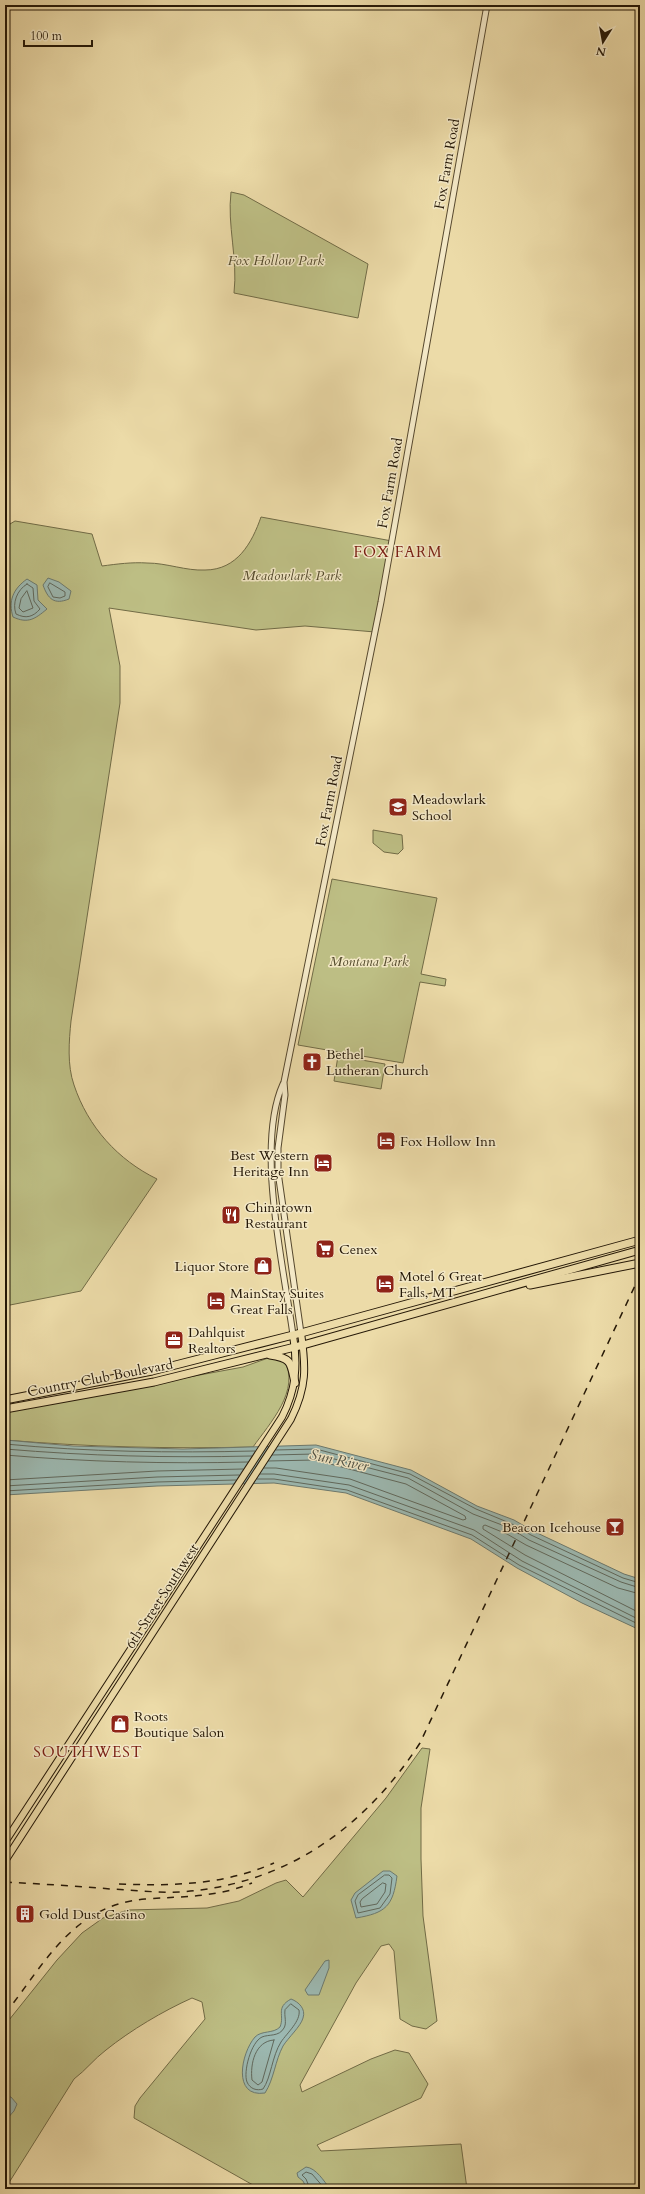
<svg xmlns="http://www.w3.org/2000/svg" width="645" height="2194" font-family="Cardo,serif">
	<rect width="100%" height="100%" fill="#ecdba8"/>
	<filter id="stains"><feTurbulence type="fractalNoise" baseFrequency=".005" numOctaves="4"/><feColorMatrix values="0 0 0 0 .2 0 0 0 0 .09 0 0 0 0 .02 0 0 0 .5 -.17"/></filter>
	<radialGradient id="worn" r=".72"><stop offset=".6" stop-color="#630" stop-opacity="0"/><stop offset="1" stop-color="#630" stop-opacity=".3"/></radialGradient>
	<g fill="#bdbe84" stroke="#716b46">
		<path d="M231 192 244 195 368 264 358 318 234 293C238 259 227 225 231 192Z"/>
		<path d="M261 517 392 541 375 632 305 626 256 630 109 608 120 666V703L71 1021C69 1041 67 1065 74 1085 88 1127 118 1160 157 1179L81 1291 5 1306V527L15 521 92 534 102 566C117 564 132 562 147 563 167 563 186 571 205 570 237 570 252 543 261 517Z"/>
		<polygon points="373,830 402,835 403,849 398,854 384,852 373,843"/>
		<polygon points="332,879 437,898 421,974 446,979 445,986 420,982 403,1063 298,1045"/>
		<polygon points="338,1056 385,1064 381,1089 334,1081"/>
		<path d="M271 1357 284 1360C301 1390 270 1423 253 1447 170 1449 88 1447 5 1440V1411L243 1367Z"/>
		<path d="M422 1748 430 1749 421 1808V1859L423 1916 437 2021 426 2029 412 2026 400 2019 394 1951 389 1944 381 1946 356 1983 300 2085 302 2092 371 2059 395 2050 409 2053 428 2084 421 2098 317 2145 321 2151 461 2144 467 2189H260L134 2118 135 2106 140 2098 205 2019 202 2002 192 1998C163 2011 131 2030 106 2050 94 2059 86 2070 74 2079L5 2189V2025L57 1960 82 1933 103 1918 128 1910 207 1908 239 1901 276 1883 286 1880 303 1897 386 1798Z"/>
	</g>
	<g fill="#9cb9b2" stroke="#6c796e">
		<path d="M48 578 59 582 71 591 69 599C54 605 48 599 43 585Z"/>
		<path d="M27 579 37 585 38 600 47 609C35 619 28 624 13 617 8 601 13 589 27 579Z"/>
		<polygon points="5,1440 73,1446 183,1449 316,1445 411,1470 477,1506 514,1520 533,1531 624,1574 640,1579 640,1630 582,1603 517,1568 471,1539 346,1493 274,1483 157,1486 5,1495"/>
		<path d="M383 1871H390L397 1876C393 1906 386 1913 356 1918L351 1900 355 1893Z"/>
		<polygon points="329,1960 329,1968 319,1995 308,1995 305,1990 325,1961"/>
		<path d="M291 1999C299 2002 306 2009 303 2018 301 2026 288 2038 283 2046 275 2061 274 2079 265 2093 232 2098 241 2053 255 2037 262 2030 273 2034 280 2027 285 2015 275 2008 291 1999Z"/>
		<polygon points="5,2096 11,2097 17,2104 14,2111 5,2121"/>
		<path d="M306 2167C316 2168 324 2181 330 2189H307L303 2181 298 2177 297 2173Z"/>
	</g>
	<g fill="none" stroke-linecap="round" stroke-linejoin="round">
		<g stroke="#60685c" stroke-width="1">
			<polygon points="50,583 65,592 65,596 60,598 53,597 48,587"/>
			<path d="M27 584 33 588 34 601 40 609C33 617 26 619 16 614 12 603 17 590 27 584Z"/>
			<polygon points="27,591 33,608 23,612 19,608 21,599"/>
			<path d="M5 1444C88 1452 172 1453 255 1451"/>
			<path d="M5 1449C87 1456 169 1458 252 1456"/>
			<polyline points="276,1450 316,1449 410,1474 476,1509 512,1524 531,1535 623,1578 640,1583"/>
			<path d="M5 1455C86 1462 167 1464 248 1462"/>
			<polyline points="272,1455 315,1454 408,1478 473,1514 510,1528 529,1540 621,1582 640,1588"/>
			<polyline points="264,1468 276,1468 350,1479 463,1520 466,1519 465,1516 406,1484 315,1460 268,1461"/>
			<polyline points="260,1474 274,1474 349,1485 474,1530 522,1561 640,1620"/>
			<polyline points="257,1479 274,1479 347,1490 472,1535 519,1565 640,1625"/>
			<polyline points="5,1480 157,1471 243,1469"/>
			<polyline points="5,1486 157,1477 239,1475"/>
			<polyline points="5,1491 157,1482 236,1480"/>
			<polyline points="640,1594 618,1588 526,1545 507,1534 485,1525 483,1526 483,1529 525,1555 640,1613"/>
			<polygon points="385,1875 389,1875 392,1878 390,1894 380,1908 358,1913 355,1901 358,1895"/>
			<polygon points="383,1883 386,1884 385,1892 377,1904 361,1907 360,1902 362,1899"/>
			<path d="M291 2004 299 2010C301 2021 287 2033 281 2042 272 2056 271 2078 263 2089 257 2091 250 2089 247 2082 243 2072 251 2042 262 2037 269 2034 279 2037 284 2028 287 2023 284 2016 285 2010Z"/>
			<path d="M274 2040 262 2082 258 2085 252 2080C250 2064 255 2041 274 2040Z"/>
			<polyline points="310,2189 306,2179 302,2175 306,2172 312,2174 325,2189"/>
		</g>
		<defs>
			<g id="tertiary">
				<path d="M283 1084C255 1146 284 1268 293 1335"/>
				<polyline points="301,1333 278,1172 278,1148 285,1095 284,1082 381,602 487,5"/>
			</g>
			<g id="primary">
				<path d="M5 1842 282 1417C296 1390 298 1365 293 1335"/>
				<path d="M5 1861 291 1419C307 1387 306 1367 301 1333"/>
			</g>
			<g id="trunk">
				<path d="M270 1355C292 1358 291 1363 295 1383"/>
				<polyline points="5,1400 152,1371 301,1333"/>
				<polyline points="5,1409 154,1382 303,1345"/>
			</g>
			<g id="motorway">
				<polyline points="530,1285 640,1263"/>
				<polyline points="301,1333 640,1240"/>
				<polyline points="303,1345 640,1250"/>
			</g>
		</defs>
		<use href="#tertiary" stroke="#57492f" stroke-width="7"/>
		<use href="#primary" stroke="#251807" stroke-width="8"/>
		<use href="#trunk" stroke="#251807" stroke-width="9"/>
		<use href="#motorway" stroke="#251807" stroke-width="9"/>
		<use href="#tertiary" stroke="#f3e8c6" stroke-width="5"/>
		<use href="#primary" stroke="#ecdba8" stroke-width="6"/>
		<use href="#trunk" stroke="#ecdba8" stroke-width="7"/>
		<use href="#motorway" stroke="#ecdba8" stroke-width="7"/>
		<g stroke="#251807" stroke-width="1.5" stroke-dasharray="7 7" stroke-linecap="butt">
			<path d="M5 1882C40 1884 76 1886 111 1889 134 1890 157 1893 180 1892 285 1885 364 1829 420 1743L640 1275"/>
			<path d="M119 1884C173 1886 224 1885 274 1863"/>
			<path d="M5 2014C45 1963 73 1905 145 1899 184 1896 215 1898 252 1883"/>
		</g>
	</g>
	<defs>
		<symbol id="school-square" viewBox="-11 -11 22 22"><rect x="-9" y="-9" width="18" height="18" rx="4" fill="#8f2418" stroke="#f3e8c6"/><path d="M0-5L7-2L0 1L-7-2ZM-4 1L0 2.5L4 1V4Q0 6-4 4Z" fill="#fff"/></symbol>
		<symbol id="church-square" viewBox="-11 -11 22 22"><rect x="-9" y="-9" width="18" height="18" rx="4" fill="#8f2418" stroke="#f3e8c6"/><path d="M-1.2-6h2.4v3.5h3.3v2.4h-3.3V6h-2.4V-.1h-3.3v-2.4h3.3Z" fill="#fff"/></symbol>
		<symbol id="hotel-square" viewBox="-11 -11 22 22"><rect x="-9" y="-9" width="18" height="18" rx="4" fill="#8f2418" stroke="#f3e8c6"/><path d="M-6-4.5h1.5V1H6V5H4.5V3h-9V5H-6ZM-4 0a1.8 1.8 0 1 1 3.6 0ZM.5 0V-2.5h3Q6-2.5 6 0Z" fill="#fff"/></symbol>
		<symbol id="restaurant-square" viewBox="-11 -11 22 22"><rect x="-9" y="-9" width="18" height="18" rx="4" fill="#8f2418" stroke="#f3e8c6"/><path d="M-5-6h1v4h1v-4h1v4h1v-4h1v5L-1.5 .5V6h-2V.5L-5-1ZM5-6V6H3V1.5H1.5Q1.5-4 5-6Z" fill="#fff"/></symbol>
		<symbol id="supermarket-square" viewBox="-11 -11 22 22"><rect x="-9" y="-9" width="18" height="18" rx="4" fill="#8f2418" stroke="#f3e8c6"/><path d="M-6-5.5h2.5l.6 2H6L4.5 2H-2.5L-4.4-4H-6ZM-1.5 3.2a1.3 1.3 0 1 0 .1 0ZM3 3.2a1.3 1.3 0 1 0 .1 0Z" fill="#fff"/></symbol>
		<symbol id="shop-square" viewBox="-11 -11 22 22"><rect x="-9" y="-9" width="18" height="18" rx="4" fill="#8f2418" stroke="#f3e8c6"/><path d="M-5-2.5h2.3a2.7 3.5 0 0 1 5.4 0H5L5.5 6h-11ZM-1.5-2.5h3a1.5 2.3 0 0 0-3 0Z" fill="#fff"/></symbol>
		<symbol id="office-square" viewBox="-11 -11 22 22"><rect x="-9" y="-9" width="18" height="18" rx="4" fill="#8f2418" stroke="#f3e8c6"/><path d="M-6-3h4V-5.5h4V-3h4V5H-6ZM-1-4.5V-3h2v-1.5ZM-6 0V1H6V0Z" fill="#fff"/></symbol>
		<symbol id="bar-square" viewBox="-11 -11 22 22"><rect x="-9" y="-9" width="18" height="18" rx="4" fill="#8f2418" stroke="#f3e8c6"/><path d="M-6-5H6L.8 .8V4.5H3.5V6h-7V4.5H-.8V.8Z" fill="#fff"/></symbol>
		<symbol id="building-square" viewBox="-11 -11 22 22"><rect x="-9" y="-9" width="18" height="18" rx="4" fill="#8f2418" stroke="#f3e8c6"/><path d="M-4-6H4V6H1V3H-1V6H-4ZM-2.5-4.3h1.7v1.8h-1.7ZM.8-4.3h1.7v1.8H.8ZM-2.5-1h1.7V.8h-1.7ZM.8-1h1.7V.8H.8Z" fill="#fff"/></symbol>
	</defs>
	<g fill-rule="evenodd">
		<use href="#school-square" x="387" y="796" width="22" height="22"/>
		<use href="#church-square" x="301" y="1051" width="22" height="22"/>
		<use href="#hotel-square" x="375" y="1130" width="22" height="22"/>
		<use href="#hotel-square" x="312" y="1152" width="22" height="22"/>
		<use href="#restaurant-square" x="220" y="1204" width="22" height="22"/>
		<use href="#supermarket-square" x="314" y="1238" width="22" height="22"/>
		<use href="#shop-square" x="252" y="1255" width="22" height="22"/>
		<use href="#hotel-square" x="374" y="1273" width="22" height="22"/>
		<use href="#hotel-square" x="205" y="1290" width="22" height="22"/>
		<use href="#office-square" x="163" y="1329" width="22" height="22"/>
		<use href="#bar-square" x="604" y="1516" width="22" height="22"/>
		<use href="#shop-square" x="109" y="1713" width="22" height="22"/>
		<use href="#building-square" x="14" y="1903" width="22" height="22"/>
	</g>
	<g text-anchor="middle" dominant-baseline="central" stroke-width="3" stroke-linejoin="round" paint-order="stroke">
		<g font-size="14" fill="#251807" stroke="#f3e8c6">
			<text transform="translate(447 164) rotate(-80)">Fox Farm Road</text>
			<text transform="translate(390 483) rotate(-80)">Fox Farm Road</text>
			<text transform="translate(329 801) rotate(-79)">Fox Farm Road</text>
			<text transform="translate(100 1378) rotate(-11)">Country Club Boulevard</text>
			<text transform="translate(162 1596) rotate(-57)">6th Street Southwest</text>
		</g>
		<g font-size="14" font-style="italic" fill="#534a2c" stroke="#f3e8c6">
			<text x="276" y="260">Fox Hollow Park</text>
			<text x="292" y="575">Meadowlark Park</text>
			<text x="369" y="961">Montana Park</text>
		</g>
		<g font-size="14" fill="#251807" stroke="#f3e8c6" text-anchor="start">
			<text x="412" y="799">Meadowlark<tspan x="412" dy="16">School</tspan></text>
			<text x="326" y="1054">Bethel<tspan x="326" dy="16">Lutheran Church</tspan></text>
			<text x="400" y="1141">Fox Hollow Inn</text>
			<text x="309" y="1155" text-anchor="end">Best Western<tspan x="309" dy="16">Heritage Inn</tspan></text>
			<text x="245" y="1207">Chinatown<tspan x="245" dy="16">Restaurant</tspan></text>
			<text x="339" y="1249">Cenex</text>
			<text x="249" y="1266" text-anchor="end">Liquor Store</text>
			<text x="399" y="1276">Motel 6 Great<tspan x="399" dy="16">Falls, MT</tspan></text>
			<text x="230" y="1293">MainStay Suites<tspan x="230" dy="16">Great Falls</tspan></text>
			<text x="188" y="1332">Dahlquist<tspan x="188" dy="16">Realtors</tspan></text>
			<text x="601" y="1527" text-anchor="end">Beacon Icehouse</text>
			<text x="134" y="1716">Roots<tspan x="134" dy="16">Boutique Salon</tspan></text>
			<text x="39" y="1914">Gold Dust Casino</text>
		</g>
		<g font-size="15" letter-spacing="1" fill="#7a1f14" stroke="#f3e8c6">
			<text x="398" y="552">FOX FARM</text>
			<text x="88" y="1752">SOUTHWEST</text>
		</g>
		<g font-size="15" font-style="italic" fill="#4f5043" stroke="#f3e8c6">
			<text transform="translate(339 1460) rotate(12)">Sun River</text>
		</g>
	</g>
	<rect width="645" height="2194" fill="none" stroke="#ecdba8" stroke-width="20"/>
	<rect x="6" y="6" width="633" height="2182" fill="none" stroke="#251807" stroke-width="2"/>
	<rect x="10" y="10" width="625" height="2174" fill="none" stroke="#251807"/>
	<g transform="translate(603 42) rotate(191)" stroke="#f3e8c6" stroke-width="3" paint-order="stroke">
	<path d="M0-3L7 15L0 10L-7 15Z" fill="#251807"/>
	<text y="-6" font-size="11" font-weight="bold" text-anchor="middle" fill="#251807">N</text>
	</g>
	<path d="M24 40v6h68v-6" fill="none" stroke="#251807" stroke-width="2"/>
	<text x="30" y="40" font-size="12" fill="#251807" stroke="#f3e8c6" stroke-width="3" paint-order="stroke">100 m</text>
	<rect width="100%" height="100%" filter="url(#stains)"/>
	<rect width="100%" height="100%" fill="url(#worn)"/>
</svg>
